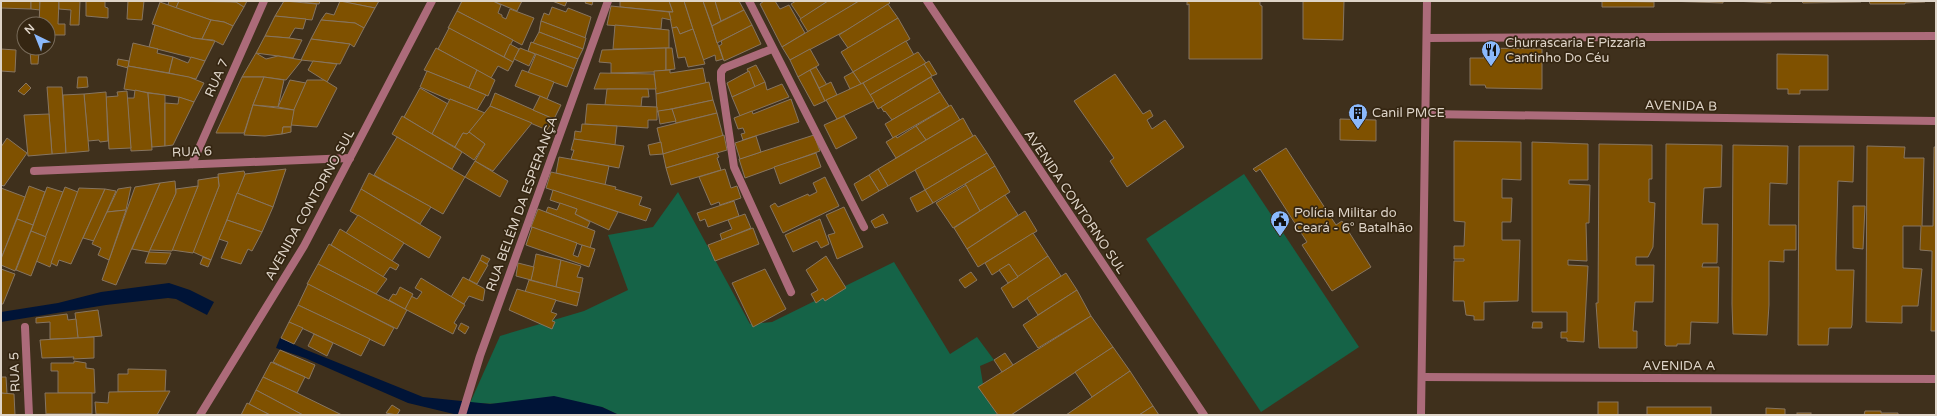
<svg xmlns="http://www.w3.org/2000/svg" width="1937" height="416" font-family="'Varela Round',sans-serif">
	<rect width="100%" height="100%" fill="#3f301c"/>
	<g fill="#156347">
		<polygon points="1244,174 1359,347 1261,412 1146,239"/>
		<polygon points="678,192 750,324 772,322 894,262 950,354 977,337 994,360 980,366 984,390 997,415 619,415 602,407 470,403 500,336 584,311 628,290 608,235 653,227"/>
	</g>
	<g fill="#001437">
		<polygon points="169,283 190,290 214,302 207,315 176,299 168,298 106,305 1,322 1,312 58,303 101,292"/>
		<polygon points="280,338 304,349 423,397 490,404 554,396 602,407 619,415 458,415 408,403 305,358 276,348"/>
	</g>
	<g fill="#7f5100" stroke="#877560">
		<polygon points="1,1 31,1 31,9 1,8"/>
		<polygon points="31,1 40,1 40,10 31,9"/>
		<polygon points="40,1 59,1 58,24 65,24 65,35 48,35 48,24 39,24"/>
		<polygon points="59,1 80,1 79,25 70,25 71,10 59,9"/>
		<polygon points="86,1 105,1 105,7 108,8 108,18 86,16"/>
		<polygon points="128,1 144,1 142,20 127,19"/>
		<polygon points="169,1 179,1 176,8 168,5"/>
		<polygon points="179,1 236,2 244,7 233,26 224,22 211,20 176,8"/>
		<polygon points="224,1 247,1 244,7 236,2"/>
		<polygon points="284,1 317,4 312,20 275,16"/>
		<polygon points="293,1 320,1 319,4"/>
		<polygon points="339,1 379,1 375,8"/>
		<polygon points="340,1 375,8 364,28 355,23 321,20 326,13 334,15"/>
		<polygon points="462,1 493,1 501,5 498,13 502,15 502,17 506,19 510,9 534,18 522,45 457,11"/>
		<polygon points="493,1 522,1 517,11"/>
		<polygon points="552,1 567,1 565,6"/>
		<polygon points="586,1 593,1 592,5 585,3"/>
		<polygon points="620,1 669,1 673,12 620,7"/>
		<polygon points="669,1 684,1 693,29 680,34 677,27 672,28 669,12 673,12"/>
		<polygon points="684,1 703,1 723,59 716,61 715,55 703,60"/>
		<polygon points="703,1 715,1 721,21 712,26"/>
		<polygon points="715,1 739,1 744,10 721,21"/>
		<polygon points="764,1 775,1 780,9 789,5 805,33 782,47 760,4"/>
		<polygon points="796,1 828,1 801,19 791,4"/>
		<polygon points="828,1 859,1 808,32 800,19"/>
		<polygon points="859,1 888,1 890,3 847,30 790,60 782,47"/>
		<polygon points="1187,1 1260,1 1260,5 1262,6 1262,59 1189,59 1189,4 1187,5"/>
		<polygon points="1303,1 1344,1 1343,40 1303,39"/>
		<polygon points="1602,1 1654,2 1654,7 1602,7"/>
		<polygon points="1667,1 1723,1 1723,3"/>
		<polygon points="1734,1 1771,1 1771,3"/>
		<polygon points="1801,1 1861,1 1861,2 1803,3"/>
		<polygon points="1869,1 1925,1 1925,2 1905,3 1905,4 1870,4"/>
		<polygon points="160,2 211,20 202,39 193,38 152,24"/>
		<polygon points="888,4 898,18 848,48 839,35"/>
		<polygon points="611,6 669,12 671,20 662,18 661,29 607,25"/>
		<polygon points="552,7 566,12 568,8 591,17 585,38 541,21 544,13 549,15"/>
		<polygon points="744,10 752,25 717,43 712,26"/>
		<polygon points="457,11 513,40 504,57 448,28"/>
		<polygon points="275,16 306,19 303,29 295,28 289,38 265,36"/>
		<polygon points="898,18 910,39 853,72 841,52"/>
		<polygon points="211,20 224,22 233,26 223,45 213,40 202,39"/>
		<polygon points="321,20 355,23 364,28 354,47 350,44 311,39"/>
		<polygon points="541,21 586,38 583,49 539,32"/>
		<polygon points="155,25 193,38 215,41 205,61 149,47"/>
		<polygon points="615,25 669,30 669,48 613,49"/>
		<polygon points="752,25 761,44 724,61 719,46 722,44 721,41"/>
		<polygon points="677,27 680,34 693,29 705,64 688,67 685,57 678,58 672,28"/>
		<polygon points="449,28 513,62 508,71 498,66 491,78 438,49"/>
		<polygon points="539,32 583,49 578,59 533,43"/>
		<polygon points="265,36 289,38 302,40 293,58 256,53"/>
		<polygon points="311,39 350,44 340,64 301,60"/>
		<polygon points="906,41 914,55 861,84 853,72"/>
		<polygon points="531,42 578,59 574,69 528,51"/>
		<polygon points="133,43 158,49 157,53 173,57 169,73 128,66"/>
		<polygon points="510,44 519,49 513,62 504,57"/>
		<polygon points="436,48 477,70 469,88 424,70"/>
		<polygon points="520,48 535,54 529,66 514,59"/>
		<polygon points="666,48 666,70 654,72 611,73 611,63 599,62 602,50"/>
		<polygon points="666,48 672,48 675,69 666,70"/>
		<polygon points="1484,48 1542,49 1542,89 1486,88 1485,85 1470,85 1470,58 1484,58"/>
		<polygon points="1,49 16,50 15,72 1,71"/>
		<polygon points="810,49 819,65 798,77 790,60"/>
		<polygon points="30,50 39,51 38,64 31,64"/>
		<polygon points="918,52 926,63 870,95 863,83"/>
		<polygon points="256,53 266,59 278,56 302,60 286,80 264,77 242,77"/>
		<polygon points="536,54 574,69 567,87 528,73"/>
		<polygon points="1777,54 1828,55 1828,90 1800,90 1800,94 1788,94 1788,89 1777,89"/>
		<polygon points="173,57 188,63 191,57 205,61 196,79 169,73"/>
		<polygon points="118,59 129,61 128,68 117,65"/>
		<polygon points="313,61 337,64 327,82 308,70"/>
		<polygon points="929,61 937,74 932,76 924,64"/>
		<polygon points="924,64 932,76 878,109 870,95"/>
		<polygon points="756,65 765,82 755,87 747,69"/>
		<polygon points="128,66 189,77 204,83 194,102 178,97 124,89"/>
		<polygon points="816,67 827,85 819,88 810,70"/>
		<polygon points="703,68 706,83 656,94 654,71 670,70 670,73"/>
		<polygon points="477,70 495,80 488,96 469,88"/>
		<polygon points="522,70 554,82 547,99 515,86"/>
		<polygon points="810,70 825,101 814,106 798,77"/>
		<polygon points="427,71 469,88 486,95 477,110 450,99 450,100 420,87"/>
		<polygon points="749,71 755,87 732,97 727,83"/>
		<polygon points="853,72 861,84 850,89 844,77"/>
		<polygon points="600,73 654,74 656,89 594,89"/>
		<polygon points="1115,74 1143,114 1150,110 1153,116 1147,120 1152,129 1165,120 1184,147 1127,187 1110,161 1114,158 1074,101"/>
		<polygon points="78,77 87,77 88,87 77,88"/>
		<polygon points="242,77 264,77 253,105 244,133 216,133"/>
		<polygon points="264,77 284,80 278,107 253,105"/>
		<polygon points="931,77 940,92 892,120 885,111 884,112 881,107"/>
		<polygon points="290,80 306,83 294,110 278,107"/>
		<polygon points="307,80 324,80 337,88 317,127 291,125 292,114"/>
		<polygon points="709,82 713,100 657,112 656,94"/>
		<polygon points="765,82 767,90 782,84 789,97 740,116 732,97"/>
		<polygon points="831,82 837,95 825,101 819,88"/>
		<polygon points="26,83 31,88 24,95 18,91"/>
		<polygon points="863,83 874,101 837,119 826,100"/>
		<polygon points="47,87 62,87 66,153 52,154"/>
		<polygon points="420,88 448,104 432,134 404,117"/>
		<polygon points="607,89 648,89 649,97 642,97 641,107 605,105"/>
		<polygon points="135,90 148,93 152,150 131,151 127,98 134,98"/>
		<polygon points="127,91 131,148 109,149 106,97 118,96 117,92"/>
		<polygon points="106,92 108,141 100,142 99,140 88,141 84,94"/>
		<polygon points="940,92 949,106 893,138 885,124"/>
		<polygon points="148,93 165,95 165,146 152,147"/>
		<polygon points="495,93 554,119 554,120 547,130 490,106"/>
		<polygon points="84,94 89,151 66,153 63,95"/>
		<polygon points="540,96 561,105 554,119 533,110"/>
		<polygon points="179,97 194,102 173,145 165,146 165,103 178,104"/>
		<polygon points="450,99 485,113 469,132 467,134 463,133 455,147 432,134"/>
		<polygon points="791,99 799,122 743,140 741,134 745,133 743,128 738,129 734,118 752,111 753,114"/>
		<polygon points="713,100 717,113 676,123 672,109"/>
		<polygon points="587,104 657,107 657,120 648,120 648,128 585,124"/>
		<polygon points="253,105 294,110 291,127 283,127 282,134 265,136 244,135"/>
		<polygon points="951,105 960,120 926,140 916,126"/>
		<polygon points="490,106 532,123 493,171 475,161 485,144 469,132"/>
		<polygon points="672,109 676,121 660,124 658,111"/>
		<polygon points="717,113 723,136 663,154 657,128"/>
		<polygon points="49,114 52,154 28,156 24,115"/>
		<polygon points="402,116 462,152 452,169 392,134"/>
		<polygon points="844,116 857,138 836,149 824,125"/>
		<polygon points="963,118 973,136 888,186 878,169"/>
		<polygon points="1340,119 1376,120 1376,141 1340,140"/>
		<polygon points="582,124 617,126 615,145 574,139 575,131 581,132"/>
		<polygon points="916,126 926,140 896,158 886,142 896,136 897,138"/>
		<polygon points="283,127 291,127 291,132 282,134"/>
		<polygon points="469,132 485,144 474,160 455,147 463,133 467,134"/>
		<polygon points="724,135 727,150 666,168 663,154"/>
		<polygon points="814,135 820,151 745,178 739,159"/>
		<polygon points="975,135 987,153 925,190 915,170"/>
		<polygon points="756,136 761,152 740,159 735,143"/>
		<polygon points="397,137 465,177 443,214 374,175"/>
		<polygon points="7,138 27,153 4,186 1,185 1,147"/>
		<polygon points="574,139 624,146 619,168 571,159 574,150 571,150"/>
		<polygon points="1454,141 1521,142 1521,180 1502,179 1502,198 1512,198 1511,222 1502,222 1502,240 1520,240 1518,301 1484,302 1484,320 1474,320 1474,316 1466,315 1464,301 1453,301 1454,261 1464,261 1464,259 1454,259 1454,246 1464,246 1465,222 1454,221"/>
		<polygon points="661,142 663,154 650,155 648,145"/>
		<polygon points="1532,142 1588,144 1588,180 1569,180 1569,184 1590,185 1589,223 1586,223 1587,261 1568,260 1568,265 1588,266 1584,342 1567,341 1567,338 1561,338 1561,332 1567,332 1567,312 1532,312"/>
		<polygon points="1599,144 1652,145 1652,179 1649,179 1649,202 1655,203 1653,247 1648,257 1636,257 1636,265 1654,265 1653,302 1635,302 1633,331 1637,331 1637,348 1599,348 1596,303 1598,303"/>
		<polygon points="1666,144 1722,145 1721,187 1704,188 1702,224 1718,224 1717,263 1703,263 1702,267 1719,267 1718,323 1691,322 1690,344 1677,344 1677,346 1666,346 1665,345"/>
		<polygon points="1733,145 1788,146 1787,184 1770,183 1769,225 1796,225 1796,250 1784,250 1784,262 1769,261 1769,305 1767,335 1733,334 1732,304"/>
		<polygon points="1799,146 1854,146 1853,182 1838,181 1836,258 1836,270 1854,270 1852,325 1851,328 1829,328 1828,345 1798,345"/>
		<polygon points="1867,146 1905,147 1904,158 1924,158 1922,226 1933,226 1934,147 1936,147 1936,331 1931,331 1932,251 1920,250 1921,226 1903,226 1903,268 1922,269 1918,306 1902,306 1902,323 1866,322"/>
		<polygon points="1286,148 1336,225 1342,221 1371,267 1332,291 1302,245 1307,242 1260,169 1256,172 1253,169"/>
		<polygon points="717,153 719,157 717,158 721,170 671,185 666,168"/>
		<polygon points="816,153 821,167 780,184 774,167"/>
		<polygon points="987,153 995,166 933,203 925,190"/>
		<polygon points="559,157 609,166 605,185 556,173"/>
		<polygon points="475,161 508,181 500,197 465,177"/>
		<polygon points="995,166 1010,192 980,211 965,184"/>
		<polygon points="286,169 273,207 237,193 245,174"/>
		<polygon points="725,169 731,188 737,186 741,198 720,205 719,202 711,205 699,177"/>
		<polygon points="878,169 888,186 879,191 869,175"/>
		<polygon points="244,171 245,174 211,260 193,252 219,186 218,174"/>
		<polygon points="551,172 616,187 615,189 642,197 639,205 651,209 646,221 546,188"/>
		<polygon points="369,173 431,207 420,224 361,189"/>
		<polygon points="869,175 879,191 862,201 854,184"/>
		<polygon points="218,177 219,186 193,253 172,250 198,186 198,180"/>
		<polygon points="825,177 839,206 783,233 770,206 775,203 778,207 808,194 809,196 817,192 813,183"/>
		<polygon points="175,181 176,193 149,252 132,249 160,183"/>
		<polygon points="160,183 116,285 102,280 135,187"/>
		<polygon points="966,185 980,211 953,228 936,203"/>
		<polygon points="29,186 45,192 33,225 17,219"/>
		<polygon points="198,186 172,251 150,250 176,193 176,189"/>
		<polygon points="47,187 63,192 46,237 31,231"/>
		<polygon points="65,187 78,192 50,267 36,261"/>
		<polygon points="131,187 126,210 107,212 118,189"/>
		<polygon points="1,188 25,197 1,259"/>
		<polygon points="79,188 105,189 71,264 59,260 57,266 51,263"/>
		<polygon points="105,189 116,191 94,241 83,238"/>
		<polygon points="361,189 441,237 429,258 350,211"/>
		<polygon points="553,190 618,212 609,230 575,214 577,209 550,200"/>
		<polygon points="925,190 933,203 917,212 910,198"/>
		<polygon points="237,193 273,207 262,232 227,220"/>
		<polygon points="1005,195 1018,215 967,249 954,228"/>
		<polygon points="734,201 739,216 708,227 705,219 700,221 697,213"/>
		<polygon points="560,203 577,209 575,214 590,222 587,228 546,212 548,207 557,210"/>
		<polygon points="1853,206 1865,206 1863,249 1853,248"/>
		<polygon points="844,207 863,247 837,259 828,235 835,233 826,215"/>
		<polygon points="538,209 595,231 590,248 531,227"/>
		<polygon points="126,210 109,260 98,255 101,248 92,244 107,212"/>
		<polygon points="1025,211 1037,231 978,267 967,249"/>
		<polygon points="745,214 751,228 722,240 720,234 732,229 728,220"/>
		<polygon points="883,214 888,223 875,228 871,221"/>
		<polygon points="358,215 404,243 392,261 346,233"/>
		<polygon points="17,219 33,225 15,271 1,265 1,259"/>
		<polygon points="820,219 829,244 821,248 817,241 793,252 785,235"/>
		<polygon points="227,220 262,232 252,251 248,249 241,264 221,258 228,242 219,239"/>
		<polygon points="532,227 577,243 573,255 578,257 582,245 595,249 589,267 526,245"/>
		<polygon points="753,228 759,244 715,261 708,245"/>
		<polygon points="340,229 399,265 396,270 390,267 383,277 331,245"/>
		<polygon points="31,231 46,237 31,276 16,270"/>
		<polygon points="1033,233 1048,256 1018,277 1009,264 992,275 985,263"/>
		<polygon points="329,244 387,279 376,294 318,264"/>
		<polygon points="149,252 171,253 166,264 145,263"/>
		<polygon points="536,254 561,260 556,287 531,280"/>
		<polygon points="482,255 490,259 487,264 480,260"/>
		<polygon points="826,256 846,288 825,301 823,298 816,303 811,294 818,290 806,270"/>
		<polygon points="1048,256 1061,276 1013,308 1001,288"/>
		<polygon points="203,257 211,260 208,267 200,264"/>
		<polygon points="480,260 488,265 477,284 469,280"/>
		<polygon points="561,260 581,266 577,277 583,278 580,293 556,287"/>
		<polygon points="518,263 534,267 531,280 516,276"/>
		<polygon points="318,264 407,310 397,329 307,284"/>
		<polygon points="1009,264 1018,277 1008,283 999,270"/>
		<polygon points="1,269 15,274 3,304 1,304"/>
		<polygon points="765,269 786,309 753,327 732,283"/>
		<polygon points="971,272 977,280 965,288 959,280"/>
		<polygon points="1066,273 1077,290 1038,315 1027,298"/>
		<polygon points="463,277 485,289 483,301 469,296 464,304 451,297"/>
		<polygon points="421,278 465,305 454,323 457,325 453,334 405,309 411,296 417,299 422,292 415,288"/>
		<polygon points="529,280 580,293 577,306 525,292"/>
		<polygon points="308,284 394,328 384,346 298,305"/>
		<polygon points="400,287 413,294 405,309 389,300 393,294 396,295"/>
		<polygon points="517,289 556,300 551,312 557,314 552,321 555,322 552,329 509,310"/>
		<polygon points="1077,290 1091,316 1038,348 1023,325"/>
		<polygon points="298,305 370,339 361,356 289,322"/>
		<polygon points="98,310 102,336 78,338 75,313"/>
		<polygon points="67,314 68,320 76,319 78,338 50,339 50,322 36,323 36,318"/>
		<polygon points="1091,316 1113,347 1011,415 998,415 978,387"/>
		<polygon points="289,322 303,328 294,344 281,338"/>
		<polygon points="1533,322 1542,322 1542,328 1532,328"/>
		<polygon points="461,323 469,327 465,334 458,329"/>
		<polygon points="314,334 333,343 327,356 308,346"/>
		<polygon points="94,337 94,358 73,359 74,357 42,358 40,340"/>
		<polygon points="1113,347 1130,371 1092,397 1075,372"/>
		<polygon points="280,350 315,365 309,379 273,362"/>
		<polygon points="1005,353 1013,365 1002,372 994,360"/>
		<polygon points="74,361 86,363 86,368 94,369 95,393 58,393 58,371 51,371 51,363 74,363"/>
		<polygon points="271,362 305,377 297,393 263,377"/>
		<polygon points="128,369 166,370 165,392 118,392 118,374 128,374"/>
		<polygon points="1130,371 1153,406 1139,415 1066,415"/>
		<polygon points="1,377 6,377 7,394 1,393"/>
		<polygon points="263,377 297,393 342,415 303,415 256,390"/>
		<polygon points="256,390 303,415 270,415 249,404"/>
		<polygon points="170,391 157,415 96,414 95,402 108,403 109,392"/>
		<polygon points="1,393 14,394 15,415 1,415"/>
		<polygon points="45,393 92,393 92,414 46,414"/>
		<rect x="1598" y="402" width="20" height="13"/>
		<polygon points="247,403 249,404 270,415 241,415"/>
		<polygon points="392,405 400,410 397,415 386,413"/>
		<polygon points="1153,406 1159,415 1139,415"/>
		<rect x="1647" y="407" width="64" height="8"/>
		<polygon points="1766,408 1785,409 1785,415 1766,415"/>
		<polygon points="1865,411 1881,411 1881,413 1898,413 1898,415 1864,415"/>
		<rect x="1797" y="413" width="14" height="2"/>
		<polygon points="47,414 92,414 93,415 47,415"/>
	</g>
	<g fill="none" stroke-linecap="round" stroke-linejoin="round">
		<g stroke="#ac6b7a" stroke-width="8">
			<polyline points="749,1 864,227"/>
			<polyline points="772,49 724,68 721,72 721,80 734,167 791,292"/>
			<polyline points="462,415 480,356 608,1"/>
		</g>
		<g stroke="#ac6b7a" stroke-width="8">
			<polyline points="927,1 1204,415"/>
			<polyline points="1427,38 1936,36"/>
			<polyline points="1425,114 1936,121"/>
			<polyline points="192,164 264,1"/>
			<polyline points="34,171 350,158"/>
			<polyline points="25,327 29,415"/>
			<polyline points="1422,377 1936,379"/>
			<polyline points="200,415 304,246 432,1"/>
			<polyline points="1421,415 1427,1"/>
		</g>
	</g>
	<defs>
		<symbol id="restaurant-pin" viewBox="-11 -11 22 30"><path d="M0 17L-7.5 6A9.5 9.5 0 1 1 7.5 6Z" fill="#8bb9fc" stroke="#352612"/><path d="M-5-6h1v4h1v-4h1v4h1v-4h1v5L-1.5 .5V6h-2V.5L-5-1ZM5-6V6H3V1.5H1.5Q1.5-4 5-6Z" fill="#111"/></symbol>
		<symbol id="building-pin" viewBox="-11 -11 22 30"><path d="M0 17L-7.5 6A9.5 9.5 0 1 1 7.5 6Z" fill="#8bb9fc" stroke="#352612"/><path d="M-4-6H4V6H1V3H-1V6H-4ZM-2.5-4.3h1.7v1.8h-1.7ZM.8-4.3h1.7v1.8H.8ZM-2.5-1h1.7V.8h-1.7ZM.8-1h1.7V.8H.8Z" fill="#111"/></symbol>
		<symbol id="civic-pin" viewBox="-11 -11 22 30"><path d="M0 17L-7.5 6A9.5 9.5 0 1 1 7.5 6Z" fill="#8bb9fc" stroke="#352612"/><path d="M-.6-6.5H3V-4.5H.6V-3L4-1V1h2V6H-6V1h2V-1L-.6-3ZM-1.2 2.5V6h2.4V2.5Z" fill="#111"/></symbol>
	</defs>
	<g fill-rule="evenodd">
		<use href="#restaurant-pin" x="1480" y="39" width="22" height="30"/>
		<use href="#building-pin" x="1347" y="102" width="22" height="30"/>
		<use href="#civic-pin" x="1269" y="209" width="22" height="30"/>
	</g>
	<g text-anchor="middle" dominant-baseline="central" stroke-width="3.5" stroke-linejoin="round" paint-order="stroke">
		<g font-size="13" fill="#ded4c8" stroke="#352612" text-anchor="start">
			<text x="1505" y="43">Churrascaria E Pizzaria<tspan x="1505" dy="15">Cantinho Do Céu</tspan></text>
			<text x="1372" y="113">Canil PMCE</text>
			<text x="1294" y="213">Polícia Militar do<tspan x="1294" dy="15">Ceará - 6° Batalhão</tspan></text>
		</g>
		<g font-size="13" fill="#ded4c8" stroke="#352612">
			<text transform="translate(217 78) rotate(-66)">RUA 7</text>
			<text transform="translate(1681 106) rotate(1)">AVENIDA B</text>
			<text transform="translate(192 152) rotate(-2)">RUA 6</text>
			<text transform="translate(1075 202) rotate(56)">AVENIDA CONTORNO SUL</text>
			<text transform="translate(522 204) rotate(-70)">RUA BELÉM DA ESPERANÇA</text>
			<text transform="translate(310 205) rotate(-61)">AVENIDA CONTORNO SUL</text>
			<text x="1679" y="366">AVENIDA A</text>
			<text transform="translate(15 372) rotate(-92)">RUA 5</text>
		</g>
	</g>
	<rect width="1937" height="416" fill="none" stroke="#ded4c8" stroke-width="4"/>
	<g transform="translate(36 36) rotate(317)"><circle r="19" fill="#352612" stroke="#796c5b"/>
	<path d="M0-3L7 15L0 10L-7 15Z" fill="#8bb9fc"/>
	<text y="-6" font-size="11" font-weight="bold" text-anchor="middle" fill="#ded4c8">N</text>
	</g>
</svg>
